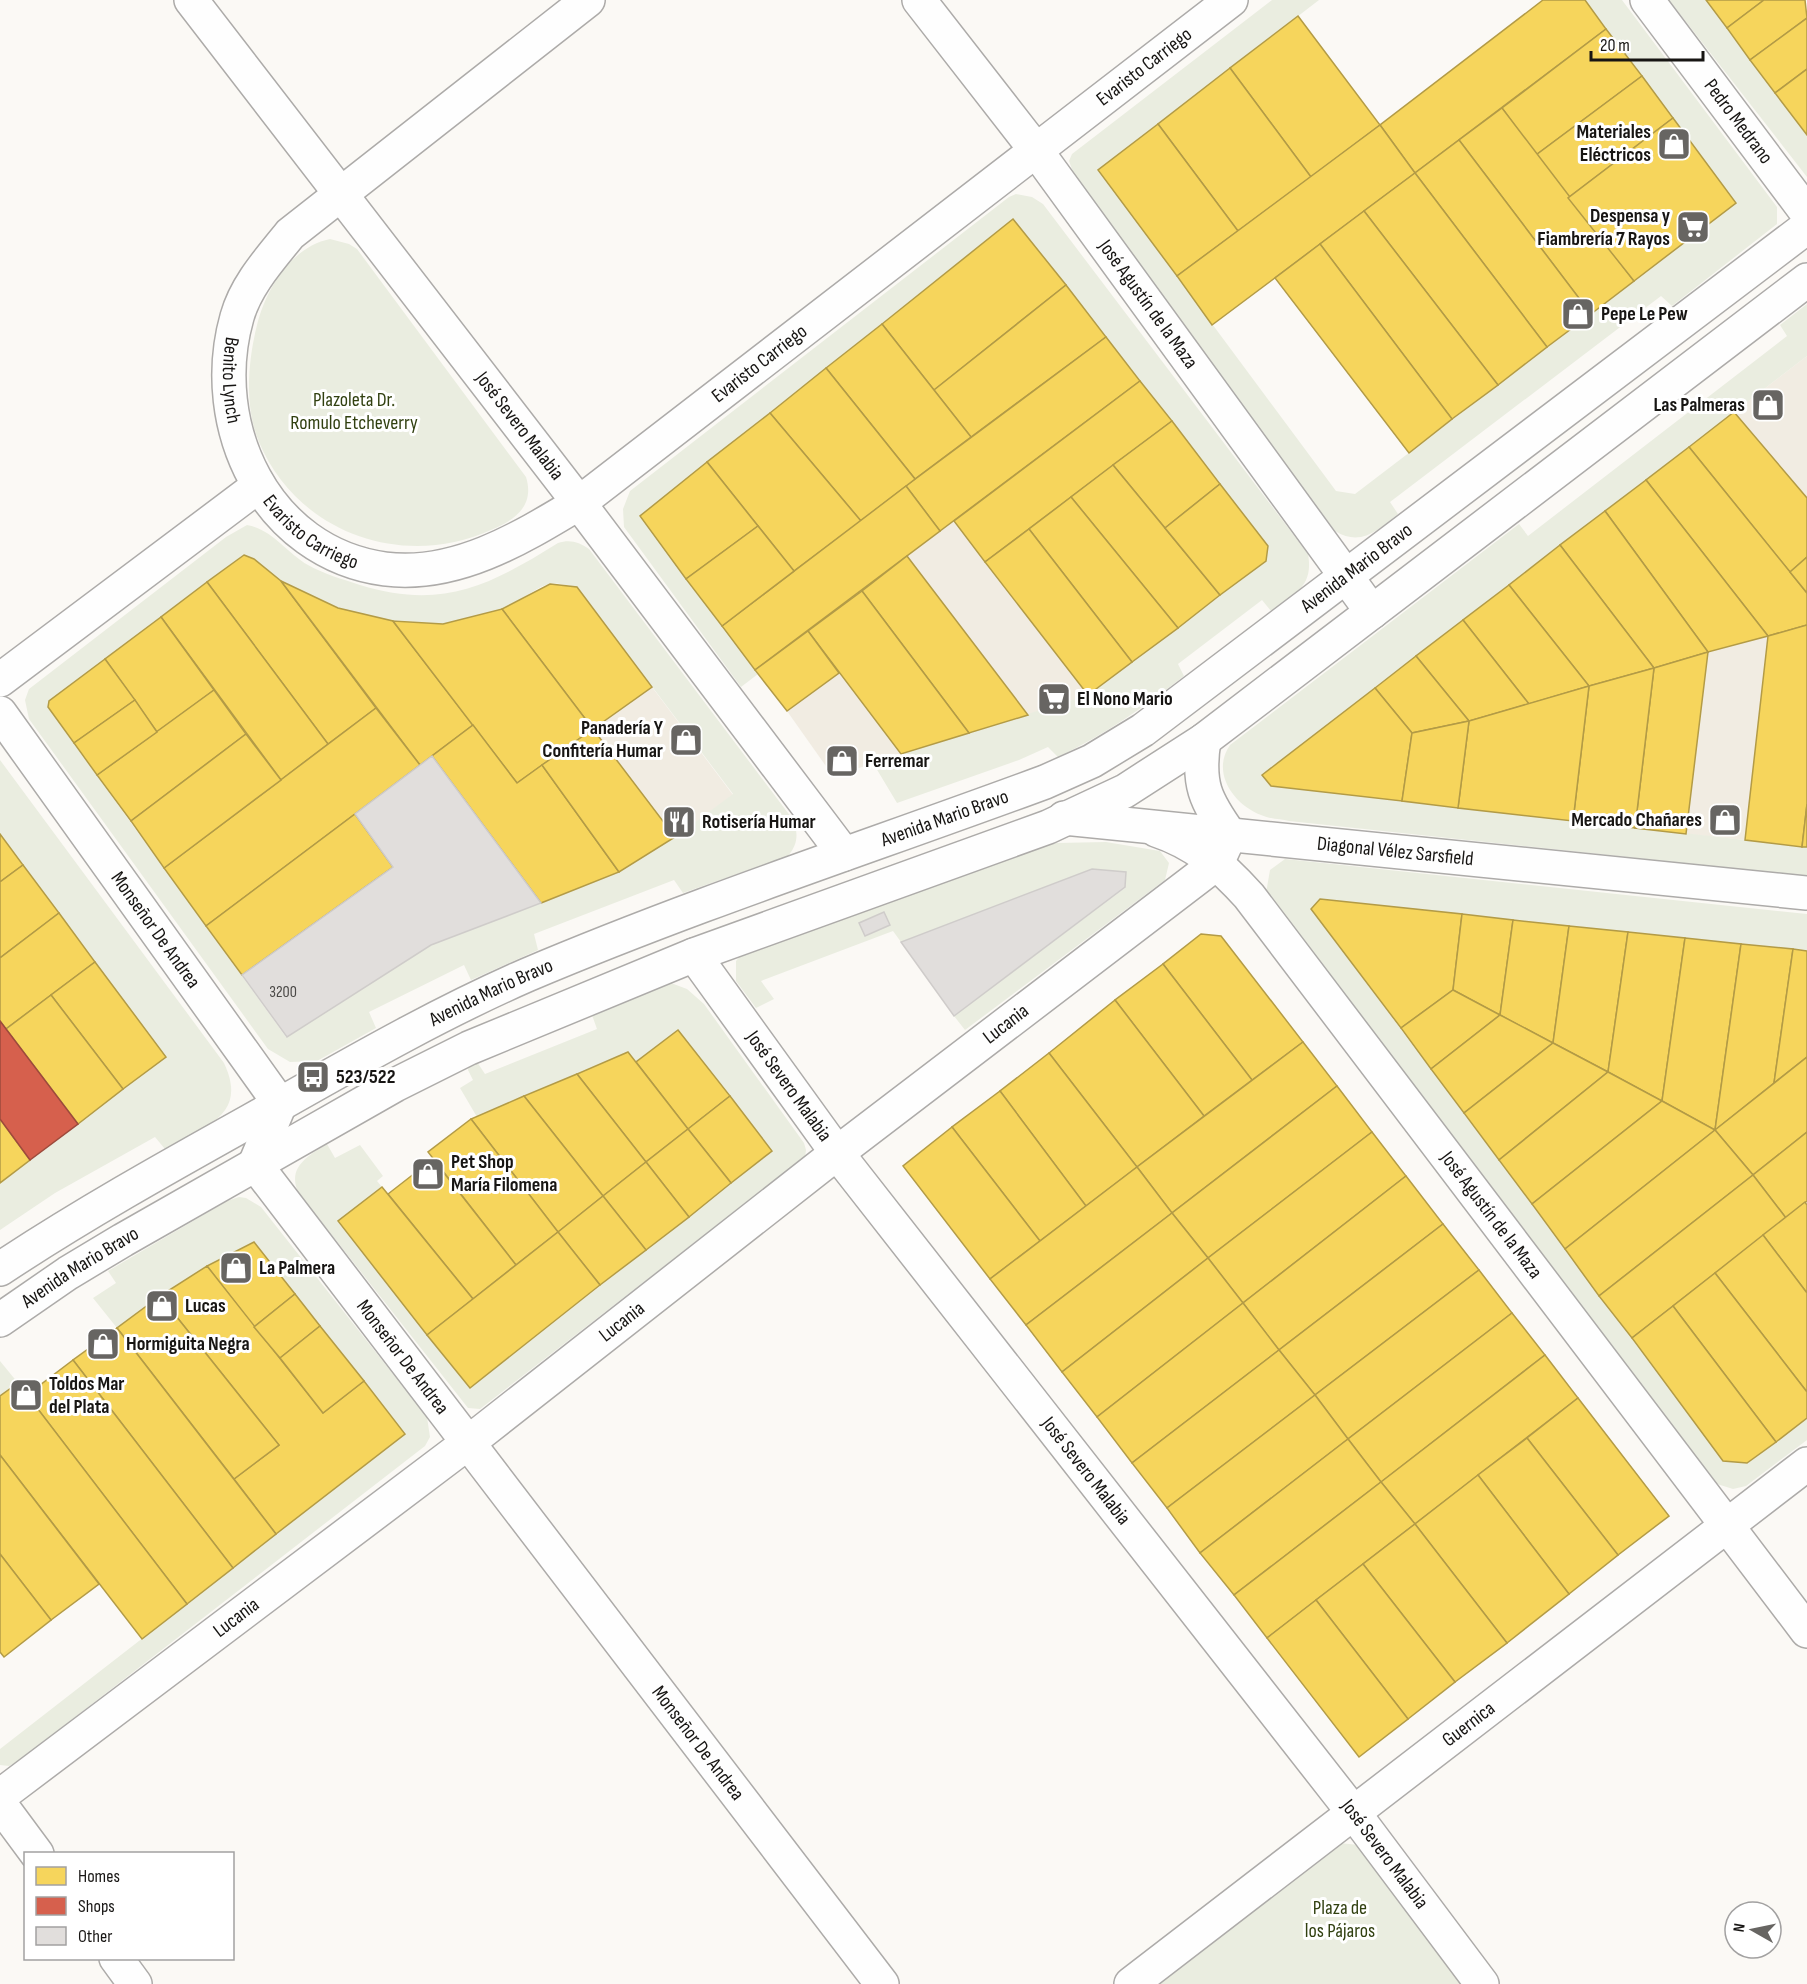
<svg xmlns="http://www.w3.org/2000/svg" width="1807" height="1984" font-family="'Sofia Sans Condensed',sans-serif">
	<rect width="100%" height="100%" fill="#fbf9f5"/>
	<g fill="#f1ece2">
		<polygon points="1807,356 1807,498 1734,412"/>
		<polygon points="954,521 1088,695 1028,715 907,556"/>
		<polygon points="1768,636 1745,840 1686,834 1708,652"/>
		<polygon points="839,673 901,754 847,772 828,769 787,711"/>
		<polygon points="652,687 733,795 675,837 593,729"/>
	</g>
	<g fill="#eaede0" fill-rule="evenodd">
		<path d="M1272 0H1319L1098 170 1336 491 1355 494 1736 203 1585 0H1622L1777 207V224L1672 306 1661 296 1390 502 1398 514C1378 530 1361 547 1335 531L1078 185 1069 161 1072 154Z"/>
		<polygon points="1669,0 1706,0 1807,135 1807,177"/>
		<path d="M1016 194 1032 197 1043 204 1308 554C1314 587 1294 594 1271 611L1262 600 1178 664 1184 676C1144 707 1104 735 1058 757L1048 747 1019 760 897 803 873 763 1088 695 1266 561 1268 546 1013 219 640 516 758 674 741 687 624 527 623 509 630 491 1009 197Z"/>
		<path d="M330 239 349 244 357 249 526 477C535 506 515 520 491 530 403 570 297 533 259 442 244 406 248 361 257 325 266 289 291 247 330 239Z"/>
		<path d="M1807 304V356L1262 775 1271 786 1807 847V876L1289 821C1280 819 1270 819 1261 815 1233 804 1211 772 1230 745L1519 524 1528 536 1787 336 1780 325Z"/>
		<path d="M247 525C272 529 287 553 308 565 324 574 342 579 360 585 442 610 489 586 558 543 570 539 579 542 589 549L794 821C798 835 798 844 788 856L683 893 674 880 534 934 538 950 471 980 464 965 369 1012 376 1028 317 1061 290 1062 268 1049 29 719 25 700 29 689 226 537ZM244 555C261 559 271 576 285 584 331 610 390 628 443 624 469 622 495 613 517 601 527 596 539 586 550 584 557 582 569 586 577 587L733 794 675 837 619 872 431 945 286 1037 48 708 49 701Z"/>
		<path d="M0 760 224 1063C249 1116 204 1126 165 1149L155 1137 55 1193 0 1230V1183L165 1057 0 834Z"/>
		<polygon points="1106,842 1160,851 1169,863 1165,880 965,1030 954,1016 1125,888 1126,872 1092,869 901,942 893,931 761,981 774,999 756,1008 736,981 736,961 742,954 1021,849 1056,843"/>
		<polygon points="1285,859 1807,914 1807,951 1320,900 1311,909 1723,1460 1748,1463 1807,1418 1807,1440 1746,1486 1733,1489 1714,1483 1266,893 1270,870"/>
		<path d="M671 983 687 989 704 1004 804 1143 806 1150 805 1157 480 1409 468 1408 298 1192C287 1167 309 1155 327 1144L335 1158 360 1145 383 1176 377 1181 382 1187 338 1222 470 1388 772 1151 678 1030 636 1062 628 1052 477 1117 460 1088 473 1080 468 1070 469 1064 477 1062 485 1074 597 1029 592 1015Z"/>
		<path d="M239 1197 246 1198 261 1207 427 1417 430 1437 425 1446 17 1762 9 1766 0 1765V1749L405 1434 254 1242C205 1267 161 1295 117 1328L93 1298 116 1283 108 1271 227 1201Z"/>
		<polygon points="0,1361 18,1383 0,1396"/>
		<polygon points="1339,1843 1359,1845 1468,1984 1155,1984"/>
	</g>
	<g fill="#f6d55c" stroke="#b39b46" stroke-width="1.5">
		<polygon points="1543,0 1585,0 1606,29 1415,173 1380,125"/>
		<polygon points="1706,0 1764,0 1727,28"/>
		<polygon points="1764,0 1805,0 1807,18 1750,60 1727,28"/>
		<polygon points="1298,16 1380,125 1311,177 1230,68"/>
		<polygon points="1807,18 1807,69 1775,93 1750,60"/>
		<polygon points="1606,29 1642,76 1536,155 1502,108"/>
		<polygon points="1230,68 1311,177 1238,231 1158,124"/>
		<polygon points="1807,69 1807,135 1775,93"/>
		<polygon points="1642,76 1673,118 1568,198 1536,155"/>
		<polygon points="1502,108 1634,281 1591,314 1459,140"/>
		<polygon points="1673,118 1736,203 1634,281 1568,198"/>
		<polygon points="1158,124 1238,231 1177,276 1098,170"/>
		<polygon points="1380,125 1415,173 1212,325 1177,276"/>
		<polygon points="1459,140 1591,314 1547,347 1415,173"/>
		<polygon points="1415,173 1547,347 1498,385 1364,211"/>
		<polygon points="1364,211 1498,385 1452,419 1320,244"/>
		<polygon points="1013,219 1066,285 934,390 882,324"/>
		<polygon points="1320,244 1452,419 1409,453 1275,278"/>
		<polygon points="1066,285 1106,337 971,437 934,390"/>
		<polygon points="882,324 971,437 915,479 826,368"/>
		<polygon points="1106,337 1140,381 940,531 906,486"/>
		<polygon points="826,368 915,479 861,521 770,413"/>
		<polygon points="1140,381 1172,421 985,562 954,521"/>
		<polygon points="1734,412 1807,498 1807,557 1790,572 1689,447"/>
		<polygon points="770,413 861,521 794,571 707,462"/>
		<polygon points="1172,421 1220,484 1165,528 1113,465"/>
		<polygon points="1689,447 1807,593 1807,625 1768,636 1646,480"/>
		<polygon points="707,462 758,526 686,579 640,516"/>
		<polygon points="1113,465 1220,595 1178,628 1071,497"/>
		<polygon points="1646,480 1768,636 1708,652 1605,511"/>
		<polygon points="1220,484 1268,546 1266,561 1220,595 1165,528"/>
		<polygon points="906,486 940,531 755,670 722,626"/>
		<polygon points="1071,497 1178,628 1132,662 1029,529"/>
		<polygon points="1605,511 1708,652 1654,668 1560,545"/>
		<polygon points="758,526 794,571 722,626 686,579"/>
		<polygon points="1029,529 1132,662 1088,695 985,562"/>
		<polygon points="1560,545 1654,668 1589,686 1509,585"/>
		<polygon points="244,555 254,559 281,581 376,708 328,744 207,582"/>
		<polygon points="907,556 1028,715 969,733 862,591"/>
		<polygon points="1807,557 1807,593 1790,572"/>
		<polygon points="281,581 338,608 393,621 473,725 420,765"/>
		<polygon points="207,582 328,744 281,780 161,617"/>
		<polygon points="550,584 577,587 652,687 593,729 502,609"/>
		<polygon points="1509,585 1589,686 1529,704 1463,620"/>
		<polygon points="862,591 969,733 901,754 808,631"/>
		<polygon points="502,609 593,729 517,783 393,621 443,624"/>
		<polygon points="161,617 214,690 157,732 105,659"/>
		<polygon points="1463,620 1529,704 1469,721 1416,656"/>
		<polygon points="1807,625 1807,804 1802,847 1745,840 1768,636"/>
		<polygon points="808,631 839,673 787,711 755,670"/>
		<polygon points="1708,652 1686,834 1635,828 1654,668"/>
		<polygon points="1416,656 1469,721 1412,733 1375,688"/>
		<polygon points="105,659 135,700 74,743 48,707 49,701"/>
		<polygon points="1654,668 1635,828 1573,821 1589,686"/>
		<polygon points="1589,686 1573,821 1458,808 1469,721"/>
		<polygon points="1375,688 1412,733 1402,801 1271,786 1262,775"/>
		<polygon points="214,690 246,734 131,821 97,775"/>
		<polygon points="135,700 157,732 97,775 74,743"/>
		<polygon points="376,708 420,765 206,926 164,868"/>
		<polygon points="1469,721 1458,808 1402,801 1412,733"/>
		<polygon points="473,725 517,783 542,765 619,872 541,903 432,756"/>
		<polygon points="593,729 675,837 619,872 542,765"/>
		<polygon points="246,734 281,780 164,868 131,821"/>
		<polygon points="1807,804 1807,847 1802,847"/>
		<polygon points="355,814 393,867 242,975 206,926"/>
		<polygon points="0,834 23,865 0,882"/>
		<polygon points="23,865 59,913 0,958 0,882"/>
		<polygon points="1320,899 1462,914 1453,990 1401,1028 1311,909"/>
		<polygon points="59,913 95,962 6,1029 0,1021 0,958"/>
		<polygon points="1462,914 1513,920 1500,1015 1453,990"/>
		<polygon points="1513,920 1569,926 1553,1043 1500,1015"/>
		<polygon points="1569,926 1628,932 1608,1072 1553,1043"/>
		<polygon points="1628,932 1685,938 1662,1101 1608,1072"/>
		<polygon points="1201,934 1221,936 1303,1042 1252,1080 1163,964"/>
		<polygon points="1685,938 1741,944 1715,1130 1662,1101"/>
		<polygon points="1741,944 1793,949 1774,1083 1715,1130"/>
		<polygon points="1793,949 1807,951 1807,1057 1774,1083"/>
		<polygon points="95,962 166,1057 123,1089 51,995"/>
		<polygon points="1163,964 1252,1080 1204,1116 1115,1000"/>
		<polygon points="1453,990 1500,1015 1431,1069 1401,1028"/>
		<polygon points="51,995 123,1089 78,1124 6,1029"/>
		<polygon points="1115,1000 1204,1116 1137,1167 1049,1053"/>
		<polygon points="1500,1015 1553,1043 1464,1113 1431,1069"/>
		<polygon points="678,1030 730,1096 688,1129 636,1062"/>
		<polygon points="1303,1042 1337,1086 1172,1213 1137,1167"/>
		<polygon points="1553,1043 1608,1072 1499,1160 1464,1113"/>
		<polygon points="628,1052 688,1129 646,1162 577,1074"/>
		<polygon points="1049,1053 1137,1167 1086,1206 1000,1091"/>
		<polygon points="1807,1057 1807,1132 1753,1175 1715,1130"/>
		<polygon points="1608,1072 1662,1101 1532,1204 1499,1160"/>
		<polygon points="577,1074 646,1162 603,1196 524,1096"/>
		<polygon points="1337,1086 1372,1132 1208,1258 1172,1213"/>
		<polygon points="1000,1091 1086,1206 1040,1241 952,1127"/>
		<polygon points="524,1096 603,1196 558,1232 471,1119"/>
		<polygon points="730,1096 772,1151 731,1183 688,1129"/>
		<polygon points="1662,1101 1715,1130 1565,1249 1532,1204"/>
		<polygon points="0,1119 30,1160 0,1183"/>
		<polygon points="471,1119 558,1232 516,1265 428,1152"/>
		<polygon points="952,1127 1040,1241 990,1279 903,1166"/>
		<polygon points="688,1129 731,1183 689,1217 646,1162"/>
		<polygon points="1715,1130 1753,1175 1599,1296 1565,1249"/>
		<polygon points="1372,1132 1406,1176 1243,1303 1208,1258"/>
		<polygon points="1807,1132 1807,1201 1786,1218 1753,1175"/>
		<polygon points="433,1159 516,1265 473,1299 388,1194"/>
		<polygon points="646,1162 689,1217 646,1250 603,1196"/>
		<polygon points="1137,1167 1172,1213 1026,1325 990,1279"/>
		<polygon points="1753,1175 1786,1218 1632,1338 1599,1296"/>
		<polygon points="1406,1176 1443,1224 1279,1350 1243,1303"/>
		<polygon points="382,1187 473,1299 427,1335 338,1221"/>
		<polygon points="603,1196 646,1250 600,1285 558,1232"/>
		<polygon points="1805,1202 1807,1205 1807,1293 1763,1235"/>
		<polygon points="1172,1213 1208,1258 1062,1372 1026,1325"/>
		<polygon points="1443,1224 1479,1270 1315,1395 1279,1350"/>
		<polygon points="558,1232 600,1285 470,1388 427,1335"/>
		<polygon points="1763,1235 1807,1293 1807,1392 1715,1273"/>
		<polygon points="254,1242 295,1294 254,1327 207,1266"/>
		<polygon points="1208,1258 1243,1303 1097,1417 1062,1372"/>
		<polygon points="207,1266 323,1413 364,1381 405,1434 276,1534 234,1479 279,1445 160,1296"/>
		<polygon points="1479,1270 1512,1313 1348,1439 1315,1395"/>
		<polygon points="1715,1273 1807,1392 1807,1418 1776,1442 1673,1306"/>
		<polygon points="295,1294 320,1326 280,1358 254,1327"/>
		<polygon points="160,1296 279,1445 234,1479 117,1328"/>
		<polygon points="1243,1303 1279,1350 1132,1463 1097,1417"/>
		<polygon points="1673,1306 1776,1442 1747,1463 1723,1461 1632,1338"/>
		<polygon points="1512,1313 1545,1355 1381,1482 1348,1439"/>
		<polygon points="320,1326 364,1381 323,1413 280,1358"/>
		<polygon points="117,1328 276,1534 233,1568 73,1360"/>
		<polygon points="1279,1350 1315,1395 1167,1508 1132,1463"/>
		<polygon points="1545,1355 1578,1398 1415,1524 1381,1482"/>
		<polygon points="73,1360 233,1568 187,1604 27,1395"/>
		<polygon points="18,1383 187,1604 142,1639 0,1455 0,1396"/>
		<polygon points="1315,1395 1348,1439 1200,1553 1167,1508"/>
		<polygon points="1578,1398 1669,1516 1618,1555 1527,1438"/>
		<polygon points="1527,1438 1618,1555 1569,1594 1478,1475"/>
		<polygon points="1348,1439 1381,1482 1234,1595 1200,1553"/>
		<polygon points="0,1455 99,1584 51,1620 0,1554"/>
		<polygon points="1478,1475 1569,1594 1507,1643 1415,1524"/>
		<polygon points="1381,1482 1415,1524 1267,1638 1234,1595"/>
		<polygon points="1415,1524 1507,1643 1455,1682 1363,1564"/>
		<polygon points="0,1554 51,1620 4,1657 0,1652"/>
		<polygon points="1363,1564 1455,1682 1408,1719 1316,1600"/>
		<polygon points="1316,1600 1408,1719 1359,1757 1267,1638"/>
	</g>
	<polygon fill="#d6604d" stroke="#9d4a3c" stroke-width="1.5" points="0,1021 78,1124 30,1160 0,1119"/>
	<g fill="#e1dedc" stroke="#cfccca" stroke-width="1.5">
		<polygon points="432,756 541,903 431,945 287,1037 242,975 393,867 355,814"/>
		<polygon points="1092,869 1126,872 1125,887 954,1016 901,942"/>
		<polygon points="884,912 890,925 865,936 859,923"/>
	</g>
	<g fill="none" stroke-linecap="round" stroke-linejoin="round">
		<defs>
			<g id="minor">
				<path id="s1" d="M191 0 579 503 844 854"/>
				<path id="s2" d="M588 0 290 234C270 259 246 285 237 317 206 426 266 553 385 569 456 578 521 538 579 503L1231 0"/>
				<path id="s3" d="M919 0 1035 149 1372 612"/>
				<path id="s4" d="M1647 0 1807 213"/>
				<polyline points="0,680 257,487"/>
				<path id="s5" d="M0 713 280 1104 255 1164 882 1984"/>
				<path id="s6" d="M1156 830C1195 843 1221 865 1249 896L1807 1631"/>
				<path id="s7" d="M694 955 837 1153 1353 1812 1482 1984"/>
				<path id="s8" d="M0 1796 469 1442 837 1153 1217 863 1230 835"/>
				<polyline points="0,1804 37,1854"/>
				<polyline points="116,1958 135,1984"/>
				<path id="s9" d="M1131 1984 1807 1464"/>
			</g>
			<g id="major">
				<path d="M1204 740C1197 784 1205 800 1230 835"/>
				<path id="s10" d="M1064 818 1807 893"/>
				<path id="s11" d="M0 1269C89 1210 182 1159 275 1107 358 1060 440 1013 527 975 697 903 872 846 1045 782L1092 761 1143 730 1807 227"/>
				<path id="s12" d="M0 1320 68 1273 123 1240 395 1085 469 1048 694 955 1048 827 1125 791 1204 740 1807 280"/>
			</g>
		</defs>
		<use href="#minor" stroke="#adaba9" stroke-width="36"/>
		<use href="#major" stroke="#adaba9" stroke-width="36"/>
		<use href="#minor" stroke="#fefefe" stroke-width="33"/>
		<use href="#major" stroke="#fefefe" stroke-width="33"/>
	</g>
	<defs>
		<symbol id="shop-square" viewBox="-11 -11 22 22"><rect x="-9" y="-9" width="18" height="18" rx="4" fill="#676562" stroke="#fff"/><path d="M-5-2.5h2.3a2.7 3.5 0 0 1 5.4 0H5L5.5 6h-11ZM-1.5-2.5h3a1.5 2.3 0 0 0-3 0Z" fill="#fff"/></symbol>
		<symbol id="supermarket-square" viewBox="-11 -11 22 22"><rect x="-9" y="-9" width="18" height="18" rx="4" fill="#676562" stroke="#fff"/><path d="M-6-5.5h2.5l.6 2H6L4.5 2H-2.5L-4.4-4H-6ZM-1.5 3.2a1.3 1.3 0 1 0 .1 0ZM3 3.2a1.3 1.3 0 1 0 .1 0Z" fill="#fff"/></symbol>
		<symbol id="restaurant-square" viewBox="-11 -11 22 22"><rect x="-9" y="-9" width="18" height="18" rx="4" fill="#676562" stroke="#fff"/><path d="M-5-6h1v4h1v-4h1v4h1v-4h1v5L-1.5 .5V6h-2V.5L-5-1ZM5-6V6H3V1.5H1.5Q1.5-4 5-6Z" fill="#fff"/></symbol>
		<symbol id="bus-square" viewBox="-11 -11 22 22"><rect x="-9" y="-9" width="18" height="18" rx="4" fill="#676562" stroke="#fff"/><path d="M-5-6H5V4H4V6H2V4H-2V6H-4V4H-5ZM-3.5-4V0h7V-4ZM-3.5 1.2v1.5H-2V1.2ZM2 1.2v1.5H3.5V1.2Z" fill="#fff"/></symbol>
	</defs>
	<g fill-rule="evenodd">
		<use href="#shop-square" x="1655" y="125" width="38" height="38"/>
		<use href="#supermarket-square" x="1674" y="208" width="38" height="38"/>
		<use href="#shop-square" x="1559" y="295" width="38" height="38"/>
		<use href="#shop-square" x="1749" y="386" width="38" height="38"/>
		<use href="#supermarket-square" x="1035" y="680" width="38" height="38"/>
		<use href="#shop-square" x="667" y="721" width="38" height="38"/>
		<use href="#shop-square" x="823" y="742" width="38" height="38"/>
		<use href="#shop-square" x="1706" y="801" width="38" height="38"/>
		<use href="#restaurant-square" x="660" y="803" width="38" height="38"/>
		<use href="#bus-square" x="294" y="1058" width="38" height="38"/>
		<use href="#shop-square" x="409" y="1155" width="38" height="38"/>
		<use href="#shop-square" x="217" y="1249" width="38" height="38"/>
		<use href="#shop-square" x="143" y="1287" width="38" height="38"/>
		<use href="#shop-square" x="84" y="1325" width="38" height="38"/>
		<use href="#shop-square" x="7" y="1376" width="38" height="38"/>
	</g>
	<g text-anchor="middle" dominant-baseline="central" stroke-width="6" stroke-linejoin="round" paint-order="stroke">
		<g font-size="16" fill="#4a4846">
			<text x="283" y="992">3200</text>
		</g>
		<g font-size="20" fill="#171513" stroke="#fff">
			<text stroke="none"><textPath href="#s2" startOffset="1732">Evaristo Carriego</textPath></text>
			<text stroke="none"><textPath href="#s4" startOffset="152">Pedro Medrano</textPath></text>
			<text stroke="none"><textPath href="#s3" startOffset="381">José Agustín de la Maza</textPath></text>
			<text stroke="none"><textPath href="#s2" startOffset="1246">Evaristo Carriego</textPath></text>
			<text stroke="none"><textPath href="#s2" startOffset="542">Benito Lynch</textPath></text>
			<text stroke="none"><textPath href="#s1" startOffset="538">José Severo Malabia</textPath></text>
			<text stroke="none"><textPath href="#s2" startOffset="724">Evaristo Carriego</textPath></text>
			<text stroke="none"><textPath href="#s11" startOffset="1536">Avenida Mario Bravo</textPath></text>
			<text stroke="none"><textPath href="#s11" startOffset="1050">Avenida Mario Bravo</textPath></text>
			<text stroke="none"><textPath href="#s10" startOffset="333">Diagonal Vélez Sarsfield</textPath></text>
			<text stroke="none"><textPath href="#s5" startOffset="267">Monseñor De Andrea</textPath></text>
			<text stroke="none"><textPath href="#s11" startOffset="564">Avenida Mario Bravo</textPath></text>
			<text stroke="none"><textPath href="#s8" startOffset="1268">Lucania</textPath></text>
			<text stroke="none"><textPath href="#s7" startOffset="162">José Severo Malabia</textPath></text>
			<text stroke="none"><textPath href="#s6" startOffset="516">José Agustín de la Maza</textPath></text>
			<text stroke="none"><textPath href="#s12" startOffset="96">Avenida Mario Bravo</textPath></text>
			<text stroke="none"><textPath href="#s8" startOffset="782">Lucania</textPath></text>
			<text stroke="none"><textPath href="#s5" startOffset="789">Monseñor De Andrea</textPath></text>
			<text stroke="none"><textPath href="#s7" startOffset="648">José Severo Malabia</textPath></text>
			<text stroke="none"><textPath href="#s8" startOffset="296">Lucania</textPath></text>
			<text stroke="none"><textPath href="#s9" startOffset="426">Guernica</textPath></text>
			<text stroke="none"><textPath href="#s5" startOffset="1275">Monseñor De Andrea</textPath></text>
			<text stroke="none"><textPath href="#s7" startOffset="1134">José Severo Malabia</textPath></text>
		</g>
		<g font-size="20" font-weight="bold" fill="#171513" stroke="#fff" text-anchor="start">
			<text x="1651" y="132" text-anchor="end">Materiales<tspan x="1651" dy="23">Eléctricos</tspan></text>
			<text x="1670" y="216" text-anchor="end">Despensa y<tspan x="1670" dy="23">Fiambrería 7 Rayos</tspan></text>
			<text x="1601" y="314">Pepe Le Pew</text>
			<text x="1745" y="405" text-anchor="end">Las Palmeras</text>
			<text x="1077" y="699">El Nono Mario</text>
			<text x="663" y="728" text-anchor="end">Panadería Y<tspan x="663" dy="23">Confitería Humar</tspan></text>
			<text x="865" y="761">Ferremar</text>
			<text x="1702" y="820" text-anchor="end">Mercado Chañares</text>
			<text x="702" y="822">Rotisería Humar</text>
			<text x="336" y="1077">523/522</text>
			<text x="451" y="1162">Pet Shop<tspan x="451" dy="23">María Filomena</tspan></text>
			<text x="259" y="1268">La Palmera</text>
			<text x="185" y="1306">Lucas</text>
			<text x="126" y="1344">Hormiguita Negra</text>
			<text x="49" y="1384">Toldos Mar<tspan x="49" dy="23">del Plata</tspan></text>
		</g>
		<g font-size="20" fill="#314010" stroke="#fff">
			<text x="354" y="400">Plazoleta Dr.<tspan x="354" dy="23">Romulo Etcheverry</tspan></text>
			<text x="1340" y="1908">Plaza de<tspan x="1340" dy="23">los Pájaros</tspan></text>
		</g>
	</g>
	<rect x="24" y="1852" width="210" height="108" fill="#ffffff" stroke="#a2a1a1" stroke-width="1.5"/>
	<rect x="36" y="1867" width="30" height="18" fill="#f6d55c" stroke="#a2a1a1" stroke-width="1.5"/>
	<text x="78" y="1882" font-size="18" fill="#171513">Homes</text>
	<rect x="36" y="1897" width="30" height="18" fill="#d6604d" stroke="#a2a1a1" stroke-width="1.5"/>
	<text x="78" y="1912" font-size="18" fill="#171513">Shops</text>
	<rect x="36" y="1927" width="30" height="18" fill="#e1dedc" stroke="#a2a1a1" stroke-width="1.5"/>
	<text x="78" y="1942" font-size="18" fill="#171513">Other</text>
	<g transform="translate(1753 1930) rotate(279)"><circle r="28" fill="#ffffff" stroke="#a2a1a1" stroke-width="1.5"/>
	<path d="M0-4.5L10 22L0 15L-10 22Z" fill="#676562"/>
	<text y="-9" font-size="16" font-weight="bold" text-anchor="middle" fill="#171513">N</text>
	</g>
	<path d="M1591 51v9h112v-9" fill="none" stroke="#171513" stroke-width="3"/>
	<text x="1600" y="51" font-size="18" fill="#171513" stroke="#ffffff" stroke-width="4.5" paint-order="stroke">20 m</text>
</svg>
